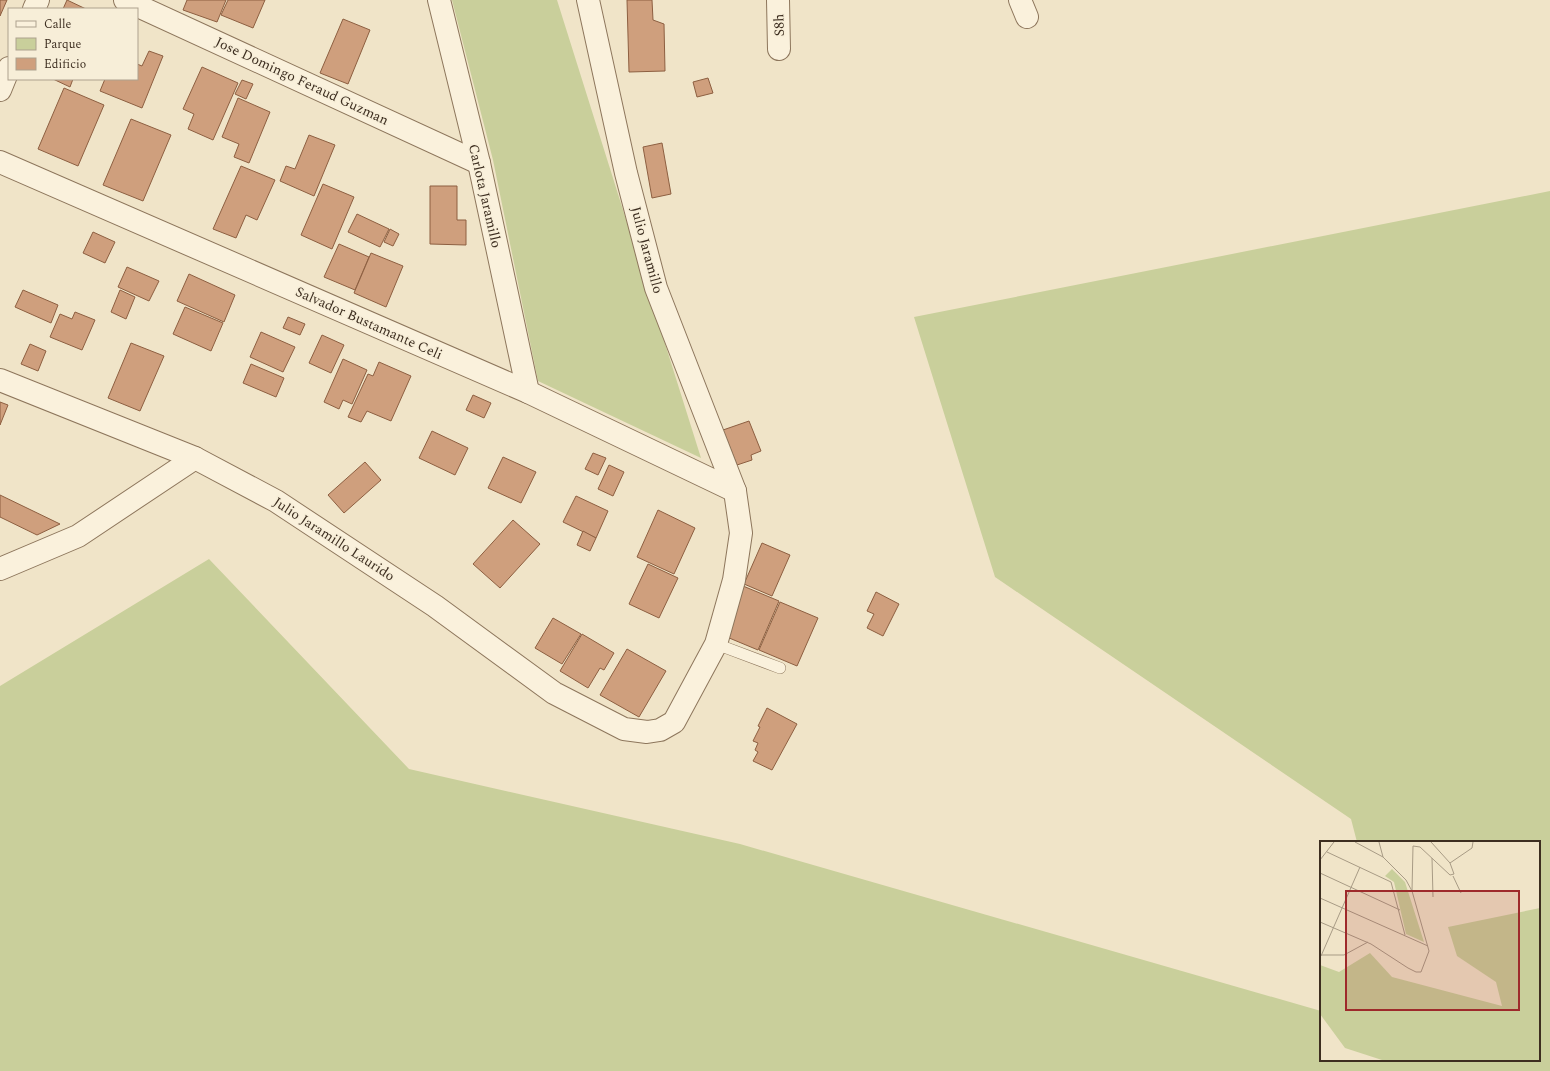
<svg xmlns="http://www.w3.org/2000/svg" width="1550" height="1071" font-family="Spectral,serif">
	<rect width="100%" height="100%" fill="#f0e4c8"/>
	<g fill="#c9cf9b">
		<polygon points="452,0 557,0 701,458 538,381 493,160"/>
		<polygon points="1550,191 1550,1071 0,1071 0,686 209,559 409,769 740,844 1321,1011 1321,1060 1539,1060 1539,842 1357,842 1351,819 995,577 914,317"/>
	</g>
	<g fill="#cf9f7d" stroke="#8d5f41">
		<polygon points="0,0 7,0 0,16"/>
		<polygon points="67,0 86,9 63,9"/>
		<polygon points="187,0 226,0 217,22 183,10"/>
		<polygon points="228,0 265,0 253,28 221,15"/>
		<polygon points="627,0 652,0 653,20 664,24 665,71 629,72"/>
		<polygon points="343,19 370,30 348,84 320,73"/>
		<polygon points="149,51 163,56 142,108 100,91 105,79 137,79 137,64 142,66"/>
		<polygon points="202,67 238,83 213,140 188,129 194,114 183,109"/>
		<polygon points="708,78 713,93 697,97 693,82"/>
		<polygon points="53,79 73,79 70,87"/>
		<polygon points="242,80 253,84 246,99 235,94"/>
		<polygon points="64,88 104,105 78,166 38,149"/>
		<polygon points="238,98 270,112 249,163 234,157 239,144 222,137"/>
		<polygon points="131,119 171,135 143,201 103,185"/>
		<polygon points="309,135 335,145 314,196 280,181 286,166 295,169"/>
		<polygon points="662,143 671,194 652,198 643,147"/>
		<polygon points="241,166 275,180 257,220 246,215 236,238 213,229"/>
		<polygon points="323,184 354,197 332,249 301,235"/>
		<polygon points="430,186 457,186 457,220 466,220 466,245 430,244"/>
		<polygon points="357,214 389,229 380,247 348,232"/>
		<polygon points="390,229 399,234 393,246 384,242"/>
		<polygon points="93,232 115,242 105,263 83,253"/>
		<polygon points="339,244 369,257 355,290 324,277"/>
		<polygon points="371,253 403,266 386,307 354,293"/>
		<polygon points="127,267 159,281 149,301 118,287"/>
		<polygon points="189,274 235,295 224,322 177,301"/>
		<polygon points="23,290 58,305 51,323 15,307"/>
		<polygon points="120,290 135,297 126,319 111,312"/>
		<polygon points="185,307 223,323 211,351 173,334"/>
		<polygon points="75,312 95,320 82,350 50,337 60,314 72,319"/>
		<polygon points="288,317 305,324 300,335 283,328"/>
		<polygon points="261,332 295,347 283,372 250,357"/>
		<polygon points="322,335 344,345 331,373 309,363"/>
		<polygon points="131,343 164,356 140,411 108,398"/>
		<polygon points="30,344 46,351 38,371 21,364"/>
		<polygon points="343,359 367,370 352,404 343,400 339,409 324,402"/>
		<polygon points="379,362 411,376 391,421 367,411 361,422 348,417 368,374 373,376"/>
		<polygon points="251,364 284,378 276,397 243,383"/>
		<polygon points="473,395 491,403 484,418 466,410"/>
		<polygon points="0,402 8,405 0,425"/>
		<polygon points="749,421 761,451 751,455 752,460 737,465 723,430"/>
		<polygon points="432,431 468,448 455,475 419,458"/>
		<polygon points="593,453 606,458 598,475 585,469"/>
		<polygon points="503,457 536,472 521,503 488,488"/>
		<polygon points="365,462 381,480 344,513 328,495"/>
		<polygon points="609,465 624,472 613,496 598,489"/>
		<polygon points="0,495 60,524 37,535 0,517"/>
		<polygon points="576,496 608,511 596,538 563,522"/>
		<polygon points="658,510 695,528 674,574 637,557"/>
		<polygon points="513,520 540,544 500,588 473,564"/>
		<polygon points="583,531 596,538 590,551 577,545"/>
		<polygon points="762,543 790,555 772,596 744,584"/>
		<polygon points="648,564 678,578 659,618 629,604"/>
		<polygon points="743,586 779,601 758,650 722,635"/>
		<polygon points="876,592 899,604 883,636 867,628 874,614 867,611"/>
		<polygon points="780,602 818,618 797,666 759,650"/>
		<polygon points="553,618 581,634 562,664 535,648"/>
		<polygon points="582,634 614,653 604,670 600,668 588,688 560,671"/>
		<polygon points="627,649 666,671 639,717 600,695"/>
		<polygon points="767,708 797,724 772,770 753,761 758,752 755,750 758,743 753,741 760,727 758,726"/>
	</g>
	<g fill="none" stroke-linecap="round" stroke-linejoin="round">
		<defs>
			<polyline id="service" points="716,644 780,668"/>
			<g id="minor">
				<polyline points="125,0 479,163"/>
				<polyline points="439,0 479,163 528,392"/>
				<polyline points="778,0 779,49"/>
				<polyline points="1020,0 1027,17"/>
				<polyline points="34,9 38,0"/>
				<polyline points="0,90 9,68"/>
				<polyline points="0,162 528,392 735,491"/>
				<polyline points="0,380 195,458 276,501 435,606 554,693 624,729 647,732 660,730 674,722 716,644 734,580 741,533 735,491 656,288 626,173 588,0"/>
				<polyline points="0,569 78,536 195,458"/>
			</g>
		</defs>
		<use href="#service" stroke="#8d765c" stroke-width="12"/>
		<use href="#minor" stroke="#8d765c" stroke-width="24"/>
		<use href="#service" stroke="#faf1dc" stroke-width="11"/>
		<use href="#minor" stroke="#faf1dc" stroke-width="22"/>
	</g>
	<g text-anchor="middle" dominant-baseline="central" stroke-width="3" stroke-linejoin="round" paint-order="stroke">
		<g font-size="14" fill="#3d2e20" stroke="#f7eed8">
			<text transform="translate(779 25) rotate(-92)">S8h</text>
			<text transform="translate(302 81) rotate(25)">Jose Domingo Feraud Guzman</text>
			<text transform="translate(485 196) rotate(77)">Carlota Jaramillo</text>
			<text transform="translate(647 250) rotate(75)">Julio Jaramillo</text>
			<text transform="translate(369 323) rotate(24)">Salvador Bustamante Celi</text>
			<text transform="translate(334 539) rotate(33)">Julio Jaramillo Laurido</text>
		</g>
	</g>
	<g transform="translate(1320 841)">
		<rect width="220" height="220" fill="#f0e4c8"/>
		<path d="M72 28 85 41 104 101 86 93 74 41 65 35ZM220 67V219H62L25 207 0 173V124L19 131 50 112 72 136 182 165 176 141 137 115 128 86Z" fill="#c9cf9b"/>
		<path fill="none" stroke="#a89b85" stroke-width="1" d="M35 1 63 16 86 39 92 50M59 1 63 16M7 11 71 41 85 94M112 17 113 56M0 19 14 1M130 22 152 7 153 1M0 32 80 69M133 35 141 52M0 57 108 105M0 81 51 103 88 127 96 131H101L109 110 92 50 93 5 100 6 130 34 134 33 130 22 111 1M0 114H24L48 101M1 115 40 26"/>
		<path fill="#9e2a2b" fill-opacity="0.15" stroke="#9e2a2b" stroke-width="2" d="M26 50H199V169H26Z"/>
		<rect width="220" height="220" fill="none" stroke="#3d2e20" stroke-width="2"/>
	</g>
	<rect x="8" y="8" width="130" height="72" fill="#f7eed8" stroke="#ada18e"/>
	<rect x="16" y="21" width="20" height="6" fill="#faf1dc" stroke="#ada18e"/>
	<text x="44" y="28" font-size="12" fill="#3d2e20">Calle</text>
	<rect x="16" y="38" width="20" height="12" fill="#c9cf9b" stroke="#ada18e"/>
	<text x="44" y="48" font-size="12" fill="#3d2e20">Parque</text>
	<rect x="16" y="58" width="20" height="12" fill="#cf9f7d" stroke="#ada18e"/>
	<text x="44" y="68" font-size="12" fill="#3d2e20">Edificio</text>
</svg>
